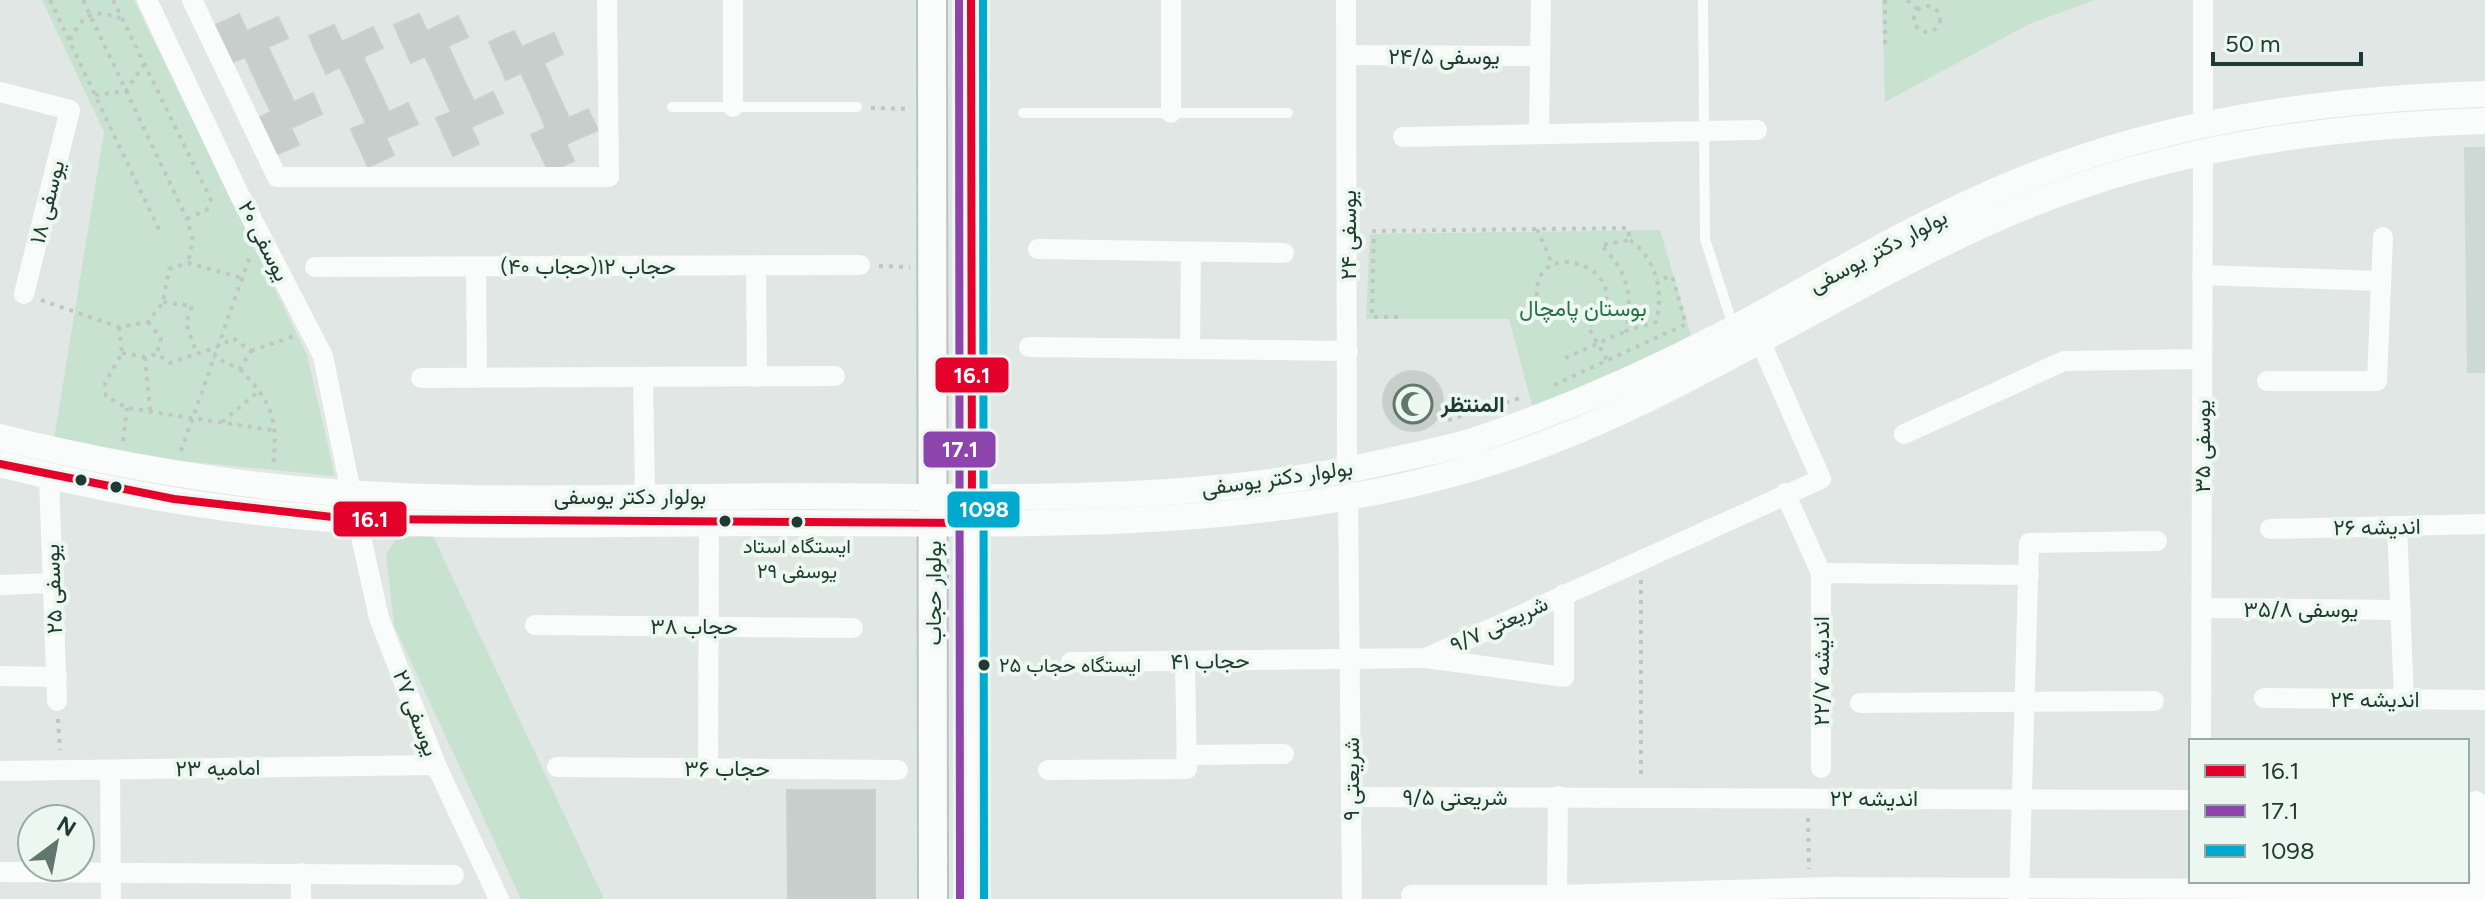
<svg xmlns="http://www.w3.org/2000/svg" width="2485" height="899" font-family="Figtree,Vazirmatn,sans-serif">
	<rect width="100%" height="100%" fill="#e0e7e4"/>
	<polygon fill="#cdd9d4" points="2464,147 2485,147 2485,373 2467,373"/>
	<g fill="#c8e2d0">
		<polygon points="42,0 134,0 307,355 335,476 162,459 54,439 104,132"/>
		<polygon points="1882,0 2094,0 2029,24 1885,102"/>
		<polygon points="1660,230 1691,335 1608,379 1533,409 1509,319 1366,319 1370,234"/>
		<polygon points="432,534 604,899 521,899 394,625 386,555 395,540"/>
	</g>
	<g fill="#c7cecb" stroke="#c9d0cd" stroke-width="2">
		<polygon points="239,14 247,31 278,17 288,38 268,47 281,74 258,85 245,57 231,63 214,26"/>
		<polygon points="419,14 427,31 458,16 468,37 448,46 461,74 438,84 425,56 411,63 394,25"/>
		<polygon points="334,25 342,42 373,27 383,48 363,57 376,84 353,95 340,67 326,74 309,36"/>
		<polygon points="514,31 522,47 554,33 563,54 544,63 556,90 534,101 521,73 506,80 489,42"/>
		<polygon points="281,74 294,102 313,93 322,114 291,128 299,145 273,156 256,119 271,112 258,85"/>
		<polygon points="461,74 474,101 493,92 503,113 471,127 479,144 453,156 436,118 451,112 438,84"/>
		<polygon points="376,84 389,112 408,103 418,124 386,138 394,155 368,167 351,129 366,123 353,95"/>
		<polygon points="556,90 569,118 588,109 598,130 566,144 574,161 549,172 531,135 546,128 534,101"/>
		<circle cx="1413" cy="401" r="30"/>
		<polygon points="787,790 875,790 875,899 788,899"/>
	</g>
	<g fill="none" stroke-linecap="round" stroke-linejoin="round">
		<defs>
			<g id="secondary">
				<polyline points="932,0 933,899"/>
				<polyline points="971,0 972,899"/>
			</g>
		</defs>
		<use href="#secondary" stroke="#b9c4bf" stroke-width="32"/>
		<g stroke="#bfc7c5" stroke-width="4" stroke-dasharray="4 6" stroke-linecap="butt">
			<polyline points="50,0 160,232"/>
			<polyline points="83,0 187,219 193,240 188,263"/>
			<polyline points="113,0 214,206"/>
			<polyline points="1885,0 1885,50"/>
			<polyline points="1907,0 1917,9"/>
			<circle cx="1927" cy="19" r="13"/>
			<path d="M70 40C82 15 93 8 120 18"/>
			<polyline points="95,95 126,91 144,64"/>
			<polyline points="871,108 910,109"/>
			<polyline points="187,219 214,206"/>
			<polyline points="1537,229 1553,266"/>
			<path d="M1630 240C1656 259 1664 291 1656 322L1626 331C1633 295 1628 272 1601 245Z"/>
			<polyline points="879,266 910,267"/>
			<path d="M1537 296C1532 229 1651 273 1588 327L1607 360"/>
			<polyline points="41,300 119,327 148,322 163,302 169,269 188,263 242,278"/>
			<polyline points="163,302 192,306 186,323 196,352"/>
			<polyline points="1398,317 1372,317 1374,231 1628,228 1630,240"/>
			<polyline points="148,322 161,338 157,354"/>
			<polyline points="119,327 122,353 105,383 106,396 127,408 277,431"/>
			<polyline points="251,351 294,336"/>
			<path d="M122 353 145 357 157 354 170 363C192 354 214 351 233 338L251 351 240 369 214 357"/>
			<polyline points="145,357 150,410"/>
			<polyline points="1565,358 1626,331"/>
			<path d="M240 369C273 404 278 419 273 467"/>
			<polyline points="1554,385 1686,324 1672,276 1657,280"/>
			<polyline points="1448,420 1520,398"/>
			<polyline points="222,422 260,390"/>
			<polyline points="123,441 127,408"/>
			<polyline points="181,451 250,256"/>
			<polyline points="1641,580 1641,779"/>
			<polyline points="58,719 60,750"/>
			<polyline points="1808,818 1809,869"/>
		</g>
		<g stroke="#fafbfb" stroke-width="10">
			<polyline points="1703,0 1705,239 1733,326"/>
			<polyline points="672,107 857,107"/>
			<polyline points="1023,113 1288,113"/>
		</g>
		<g stroke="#fafbfb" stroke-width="20">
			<polyline points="147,0 239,194 323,356 351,492"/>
			<polyline points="192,0 277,177 609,177 607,0"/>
			<polyline points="1171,0 1171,113"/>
			<polyline points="1346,0 1347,470"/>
			<polyline points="1348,55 1540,56"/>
			<polyline points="0,92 70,110 24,294"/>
			<polyline points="733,107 733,0"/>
			<polyline points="2203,123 2203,0"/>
			<polyline points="1539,134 1541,0"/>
			<polyline points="1403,137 1757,130"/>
			<polyline points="1038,249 1284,253"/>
			<polyline points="756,266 757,377"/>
			<polyline points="315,267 860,265"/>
			<polyline points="476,267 477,378"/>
			<polyline points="2202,275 2380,281"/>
			<polyline points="1029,347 1348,351"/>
			<polyline points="1190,349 1191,252"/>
			<polyline points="643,377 645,496"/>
			<polyline points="421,378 835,376"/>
			<polyline points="2267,381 2377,381 2383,237"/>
			<polyline points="1904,434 2064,361 2202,359"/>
			<polyline points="49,477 57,701"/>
			<polyline points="1785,493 1821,573 1821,768"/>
			<polyline points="1348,497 1352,899"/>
			<polyline points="357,519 379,618 436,765 499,899"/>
			<polyline points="2397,526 2404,699"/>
			<polyline points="2270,529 2485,524"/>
			<polyline points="1821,573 2029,575"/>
			<polyline points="0,585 53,583"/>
			<polyline points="2202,608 2401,610"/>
			<polyline points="535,625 853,628"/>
			<polyline points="1426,658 1564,677 1564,594"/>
			<polyline points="1071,662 1426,658 1821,479 1761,343"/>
			<polyline points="0,676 57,677"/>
			<polyline points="2264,698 2485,700"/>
			<polyline points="1860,703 2154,701"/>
			<polyline points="2201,741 2203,150"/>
			<polyline points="1186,755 1284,754"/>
			<polyline points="557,767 898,770"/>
			<polyline points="708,768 709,523"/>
			<polyline points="110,770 111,899"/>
			<polyline points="1048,770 1187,769 1185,661"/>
			<polyline points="0,771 436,765"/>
			<polyline points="1352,797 2191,800"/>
			<polyline points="2476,801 2482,899"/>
			<polyline points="0,872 454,875"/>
			<polyline points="1411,895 1557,895 1831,887 2485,890"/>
			<polyline points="301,899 301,873"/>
			<polyline points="1557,899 1558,796"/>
			<polyline points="2019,899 2029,543 2157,541"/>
		</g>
		<g stroke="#fafbfb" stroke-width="26">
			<path d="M0 437C88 459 176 475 266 486 445 506 628 496 807 496 999 497 1196 505 1385 462 1414 455 1444 450 1473 441 1562 411 1649 373 1733 329 1824 280 1912 226 2007 186 2159 121 2321 99 2485 94"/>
			<path d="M0 464C88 486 176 503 266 513 441 532 619 522 794 523 1020 523 1254 533 1473 468 1669 411 1832 287 2019 209 2168 147 2325 126 2485 121"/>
		</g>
		<use href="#secondary" stroke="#fafbfb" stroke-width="28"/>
		<defs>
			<polyline id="bus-1" points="0,464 174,499 350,519 972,523 971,0"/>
			<polyline id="bus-2" points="959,0 960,899"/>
			<polyline id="bus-3" points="983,0 984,899"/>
		</defs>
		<use href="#bus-1" stroke="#edf7f2" stroke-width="14"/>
		<use href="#bus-2" stroke="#edf7f2" stroke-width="14"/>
		<use href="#bus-3" stroke="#edf7f2" stroke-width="14"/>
		<use href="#bus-1" stroke="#e4002b" stroke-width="8"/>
		<use href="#bus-2" stroke="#8e44ad" stroke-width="8"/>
		<use href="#bus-3" stroke="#00a9ce" stroke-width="8"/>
	</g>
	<defs>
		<symbol id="mosque-ring" viewBox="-11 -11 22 22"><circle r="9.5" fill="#edf7f2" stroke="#627770" stroke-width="1.5"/><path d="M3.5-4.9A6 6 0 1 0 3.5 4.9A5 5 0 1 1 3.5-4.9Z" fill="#627770"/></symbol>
	</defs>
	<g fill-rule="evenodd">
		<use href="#mosque-ring" x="1391" y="382" width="44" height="44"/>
	</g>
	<g fill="#1e3a32" stroke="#edf7f2" stroke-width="3">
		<circle cx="81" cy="480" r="7"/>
		<circle cx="116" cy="487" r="7"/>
		<circle cx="725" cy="521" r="7"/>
		<circle cx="797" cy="522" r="7"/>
		<circle cx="984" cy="665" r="7"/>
	</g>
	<g text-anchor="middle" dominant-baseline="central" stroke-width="8" stroke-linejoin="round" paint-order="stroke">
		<g font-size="20" fill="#1e3a32" stroke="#edf7f2">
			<text x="797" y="546">ایستگاه استاد<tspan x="797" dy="25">یوسفی ۲۹</tspan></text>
			<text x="999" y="665" text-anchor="start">ایستگاه حجاب ۲۵</text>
		</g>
		<g font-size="22" fill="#1e3a32" stroke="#edf7f2">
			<text x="1444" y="56">یوسفی ۲۴/۵</text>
			<text transform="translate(47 202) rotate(-76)">یوسفی ۱۸</text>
			<text transform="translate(1348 235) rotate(-90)">یوسفی ۲۴</text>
			<text transform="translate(264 241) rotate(63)">یوسفی ۲۰</text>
			<text transform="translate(1878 251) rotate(-28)">بولوار دکتر یوسفی</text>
			<text x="588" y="266">حجاب ۱۲(حجاب ۴۰)</text>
			<text transform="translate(2202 446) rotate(-90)">یوسفی ۳۵</text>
			<text transform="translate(1277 478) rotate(-8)">بولوار دکتر یوسفی</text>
			<text x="630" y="496">بولوار دکتر یوسفی</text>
			<text transform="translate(2377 527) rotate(-1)">اندیشه ۲۶</text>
			<text transform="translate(53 589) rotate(-92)">یوسفی ۲۵</text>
			<text transform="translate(933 593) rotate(-90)">بولوار حجاب</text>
			<text x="2301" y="609">یوسفی ۳۵/۸</text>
			<text transform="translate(1499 624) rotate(-25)">شریعتی ۹/۷</text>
			<text x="694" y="626">حجاب ۳۸</text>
			<text transform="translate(1210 661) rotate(-1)">حجاب ۴۱</text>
			<text transform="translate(1821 671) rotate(-90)">اندیشه ۲۲/۷</text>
			<text x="2375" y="699">اندیشه ۲۴</text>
			<text transform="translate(416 713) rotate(69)">یوسفی ۲۷</text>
			<text transform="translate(218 768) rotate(-1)">امامیه ۲۳</text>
			<text x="727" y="768">حجاب ۳۶</text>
			<text transform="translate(1351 779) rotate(-90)">شریعتی ۹</text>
			<text x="1455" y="797">شریعتی ۹/۵</text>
			<text x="1874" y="798">اندیشه ۲۲</text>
		</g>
		<g font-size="22" fill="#267344" stroke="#edf7f2">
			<text x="1583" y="308">بوستان پامچال</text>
		</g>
		<g font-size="22" font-weight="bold" fill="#1e3a32" stroke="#edf7f2" text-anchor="start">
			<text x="1441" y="404">المنتظر</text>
		</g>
	</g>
	<g stroke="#edf7f2" stroke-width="3">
		<rect x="934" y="356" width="76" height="38" rx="8" fill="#e4002b"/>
		<rect x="922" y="430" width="75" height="39" rx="8" fill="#8e44ad"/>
		<rect x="946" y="490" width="75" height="39" rx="8" fill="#00a9ce"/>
		<rect x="332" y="500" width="76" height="38" rx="8" fill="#e4002b"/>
	</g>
	<g font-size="22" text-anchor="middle" font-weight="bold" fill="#fff">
		<text x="972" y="383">16.1</text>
		<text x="960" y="457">17.1</text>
		<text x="984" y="517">1098</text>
		<text x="370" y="527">16.1</text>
	</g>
	<rect x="2189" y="739" width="280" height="144" fill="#edf7f2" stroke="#9aaba5" stroke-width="2"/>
	<rect x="2205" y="765" width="40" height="12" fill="#e4002b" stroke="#9aaba5" stroke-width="2"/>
	<text x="2261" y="779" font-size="24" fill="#1e3a32">16.1</text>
	<rect x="2205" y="805" width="40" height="12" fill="#8e44ad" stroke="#9aaba5" stroke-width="2"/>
	<text x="2261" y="819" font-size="24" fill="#1e3a32">17.1</text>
	<rect x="2205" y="845" width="40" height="12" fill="#00a9ce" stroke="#9aaba5" stroke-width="2"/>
	<text x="2261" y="859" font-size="24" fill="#1e3a32">1098</text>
	<g transform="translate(56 843) rotate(32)"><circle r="38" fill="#edf7f2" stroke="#9aaba5" stroke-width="2"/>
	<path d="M0-6L14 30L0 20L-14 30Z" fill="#627770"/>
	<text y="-12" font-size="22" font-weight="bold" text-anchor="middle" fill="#1e3a32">N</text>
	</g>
	<path d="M2213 52v12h148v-12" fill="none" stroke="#1e3a32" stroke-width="4"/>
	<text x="2225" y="52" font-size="24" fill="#1e3a32" stroke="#edf7f2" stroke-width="6" paint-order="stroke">50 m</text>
</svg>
